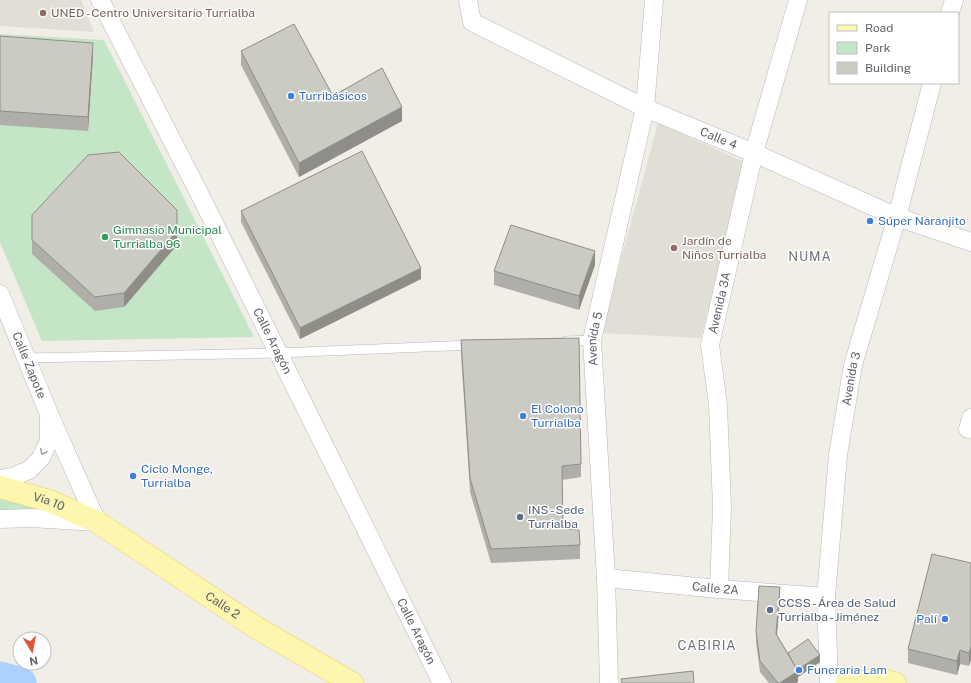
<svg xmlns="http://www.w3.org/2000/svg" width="971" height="683" font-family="'Public Sans',sans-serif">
	<rect width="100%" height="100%" fill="#f0eee7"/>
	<g fill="#e0ded5">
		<polygon points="0,0 81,0 94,32 0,26"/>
		<polygon points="658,123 744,162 701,338 601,333"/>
	</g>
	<g fill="#c4e6c7">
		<polygon points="0,34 104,40 254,337 42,341 0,242"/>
		<polygon points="0,497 61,516 0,516"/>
	</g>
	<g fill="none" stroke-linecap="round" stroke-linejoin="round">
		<polyline stroke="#aad2fc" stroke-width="31" points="0,677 21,683"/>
		<defs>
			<g id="lane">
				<polyline points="566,341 592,340"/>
				<polyline points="27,358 277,353 473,345"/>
			</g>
			<g id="street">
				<path id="s1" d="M100 0 200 195 442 683"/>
				<path id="s2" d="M468 0 472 22 645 108 754 153 897 217 971 242"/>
				<polyline points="950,13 954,0"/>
				<path id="s3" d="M0 294 49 414 97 522 31 518 0 519"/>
				<polyline points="968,429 971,418"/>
				<polyline points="0,479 12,477 29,470 41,458 49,441 49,417"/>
				<path id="s4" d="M606 578 719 589 826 597"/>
				<path id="s5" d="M719 589 722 507 718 405 710 345 754 153 798 0"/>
				<path id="s6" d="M609 683 606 578 592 340 645 108 654 0"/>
				<path id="s7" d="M829 683 826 597 838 455 853 365 897 217 932 83"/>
			</g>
			<g id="primary">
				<path id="s8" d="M0 487 50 501 97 522 257 628 352 683"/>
				<polyline points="847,683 884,680 895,683"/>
			</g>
		</defs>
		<use href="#lane" stroke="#b7b8bd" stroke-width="10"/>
		<use href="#street" stroke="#b7b8bd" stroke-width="19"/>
		<use href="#primary" stroke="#edd162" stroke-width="23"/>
		<use href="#lane" stroke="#fff" stroke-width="9"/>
		<use href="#street" stroke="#fff" stroke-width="18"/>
		<use href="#primary" stroke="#fdf6af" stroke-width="22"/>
	</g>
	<g fill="#afaea8">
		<polygon points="0,36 93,56 88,131 0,125"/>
		<polygon points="241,51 333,96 402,121 299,177 241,65"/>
		<polygon points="241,211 421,279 300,339 241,222"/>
		<polygon points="32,215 177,245 124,307 95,311 32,254"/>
		<polygon points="595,265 579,310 494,285 494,271"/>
		<polygon points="461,340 581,464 581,477 562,480 563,529 580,545 580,559 491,563 470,492 461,354"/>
		<polygon points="971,563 969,666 960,664 957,675 908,663 908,649"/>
		<polygon points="780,598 777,635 788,653 820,662 798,677 798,682 796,683 769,683 760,672 756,642 756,632"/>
	</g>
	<g fill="#8e8d88">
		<polygon points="93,43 93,56 88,131 88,117"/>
		<polygon points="402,107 402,121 299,177 299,163"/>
		<polygon points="177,231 177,245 124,307 124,293"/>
		<polygon points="595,251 595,265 579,310 579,296"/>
		<polygon points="421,268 421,279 300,339 300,328"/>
		<polygon points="780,587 780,598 776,644 776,634"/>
		<polygon points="971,647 971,660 969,666 969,653"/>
		<polygon points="960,650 960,664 957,675 957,661"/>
		<polygon points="820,655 820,662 798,677 798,682 796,683 780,683 795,671"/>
	</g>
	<g fill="#cbcac3" stroke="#8e8d88">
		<polygon points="294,24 333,96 382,68 402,107 299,163 241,51"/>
		<polygon points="0,36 93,43 88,117 0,111"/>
		<polygon points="362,151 421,268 300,328 241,211"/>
		<polygon points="119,152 177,210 177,231 124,293 95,297 32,240 32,215 88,155"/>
		<polygon points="511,225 595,251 579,296 494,271"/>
		<polygon points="579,338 581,464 562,466 563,529 579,530 580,545 491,549 470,478 461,340"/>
		<polygon points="932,554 971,563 971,647 969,653 960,650 957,661 908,649"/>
		<polygon points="759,586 780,587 776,634 798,671 780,683 778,683 760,661 756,632"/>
		<polygon points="808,639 820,655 797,670 788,653"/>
		<polygon points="693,671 694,683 622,683 621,679"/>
	</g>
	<defs><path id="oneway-chevron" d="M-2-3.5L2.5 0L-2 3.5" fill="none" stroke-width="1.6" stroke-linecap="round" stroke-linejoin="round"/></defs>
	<use stroke="#9ea0a3" href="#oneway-chevron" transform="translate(43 452) rotate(117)"/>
	<g fill="#8d6e63" stroke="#fff" stroke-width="1.5">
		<circle cx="43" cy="13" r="4"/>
		<circle cx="674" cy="248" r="4"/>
	</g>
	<g fill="#3f7fe0" stroke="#fff" stroke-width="1.5">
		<circle cx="291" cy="96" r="4"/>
		<circle cx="870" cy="221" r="4"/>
		<circle cx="523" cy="416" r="4"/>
		<circle cx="133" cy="476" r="4"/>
		<circle cx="945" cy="619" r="4"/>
		<circle cx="799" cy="670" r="4"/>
	</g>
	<circle fill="#2e9e5b" stroke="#fff" stroke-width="1.5" cx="105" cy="237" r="4"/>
	<g fill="#5c6f8a" stroke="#fff" stroke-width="1.5">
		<circle cx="520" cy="517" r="4"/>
		<circle cx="770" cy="610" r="4"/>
	</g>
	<g text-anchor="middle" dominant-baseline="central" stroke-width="3" stroke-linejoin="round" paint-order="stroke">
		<g font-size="12" fill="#785e54" stroke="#fff" text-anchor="start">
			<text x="51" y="13">UNED - Centro Universitario Turrialba</text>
			<text x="682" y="241">Jardín de<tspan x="682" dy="14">Niños Turrialba</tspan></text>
		</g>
		<g font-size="12" fill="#366cbe" stroke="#fff" text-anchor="start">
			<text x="299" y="96">Turribásicos</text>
			<text x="878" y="221">Súper Naranjito</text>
			<text x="531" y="409">El Colono<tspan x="531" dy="14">Turrialba</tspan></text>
			<text x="141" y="469">Ciclo Monge,<tspan x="141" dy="14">Turrialba</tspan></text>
			<text x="937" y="619" text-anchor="end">Palí</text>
			<text x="807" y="670">Funeraria Lam</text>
		</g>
		<g font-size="12" fill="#5e6166" stroke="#fff">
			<text stroke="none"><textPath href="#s2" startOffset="295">Calle 4</textPath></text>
			<text stroke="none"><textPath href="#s5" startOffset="288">Avenida 3A</textPath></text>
			<text stroke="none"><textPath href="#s6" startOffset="345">Avenida 5</textPath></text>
			<text stroke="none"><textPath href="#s1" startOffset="382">Calle Aragón</textPath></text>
			<text stroke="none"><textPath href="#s3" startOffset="77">Calle Zapote</textPath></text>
			<text stroke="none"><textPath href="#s7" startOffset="306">Avenida 3</textPath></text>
			<text stroke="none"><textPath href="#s8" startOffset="51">Vía 10</textPath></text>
			<text stroke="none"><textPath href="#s4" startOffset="110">Calle 2A</textPath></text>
			<text stroke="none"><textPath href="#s8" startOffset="254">Calle 2</textPath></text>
			<text stroke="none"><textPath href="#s1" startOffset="706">Calle Aragón</textPath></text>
		</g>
		<g font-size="12" fill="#27864d" stroke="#fff" text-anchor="start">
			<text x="113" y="230">Gimnasio Municipal<tspan x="113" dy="14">Turrialba 96</tspan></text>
		</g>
		<g font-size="12" fill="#4e5e75" stroke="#fff" text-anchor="start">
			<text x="528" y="510">INS - Sede<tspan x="528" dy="14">Turrialba</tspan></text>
			<text x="778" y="603">CCSS - Área de Salud<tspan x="778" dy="14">Turrialba - Jiménez</tspan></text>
		</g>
		<g font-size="13" letter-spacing="1" fill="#6f7378" stroke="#fff">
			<text x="810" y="256">NUMA</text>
			<text x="707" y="645">CABIRIA</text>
		</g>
	</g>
	<rect x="829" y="12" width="130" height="72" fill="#ffffff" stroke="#bfc0c2"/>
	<rect x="837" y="25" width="20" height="6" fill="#fdf6af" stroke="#bfc0c2"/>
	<text x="865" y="32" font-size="12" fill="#5e6166">Road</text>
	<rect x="837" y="42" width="20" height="12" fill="#c4e6c7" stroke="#bfc0c2"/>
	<text x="865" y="52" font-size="12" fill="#5e6166">Park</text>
	<rect x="837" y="62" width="20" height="12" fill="#cbcac3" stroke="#bfc0c2"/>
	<text x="865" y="72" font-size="12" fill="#5e6166">Building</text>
	<g transform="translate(32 651) rotate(170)"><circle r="19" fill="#ffffff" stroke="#bfc0c2"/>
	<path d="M0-3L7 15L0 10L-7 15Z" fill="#e45338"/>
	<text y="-6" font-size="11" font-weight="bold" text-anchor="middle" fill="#5e6166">N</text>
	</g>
</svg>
